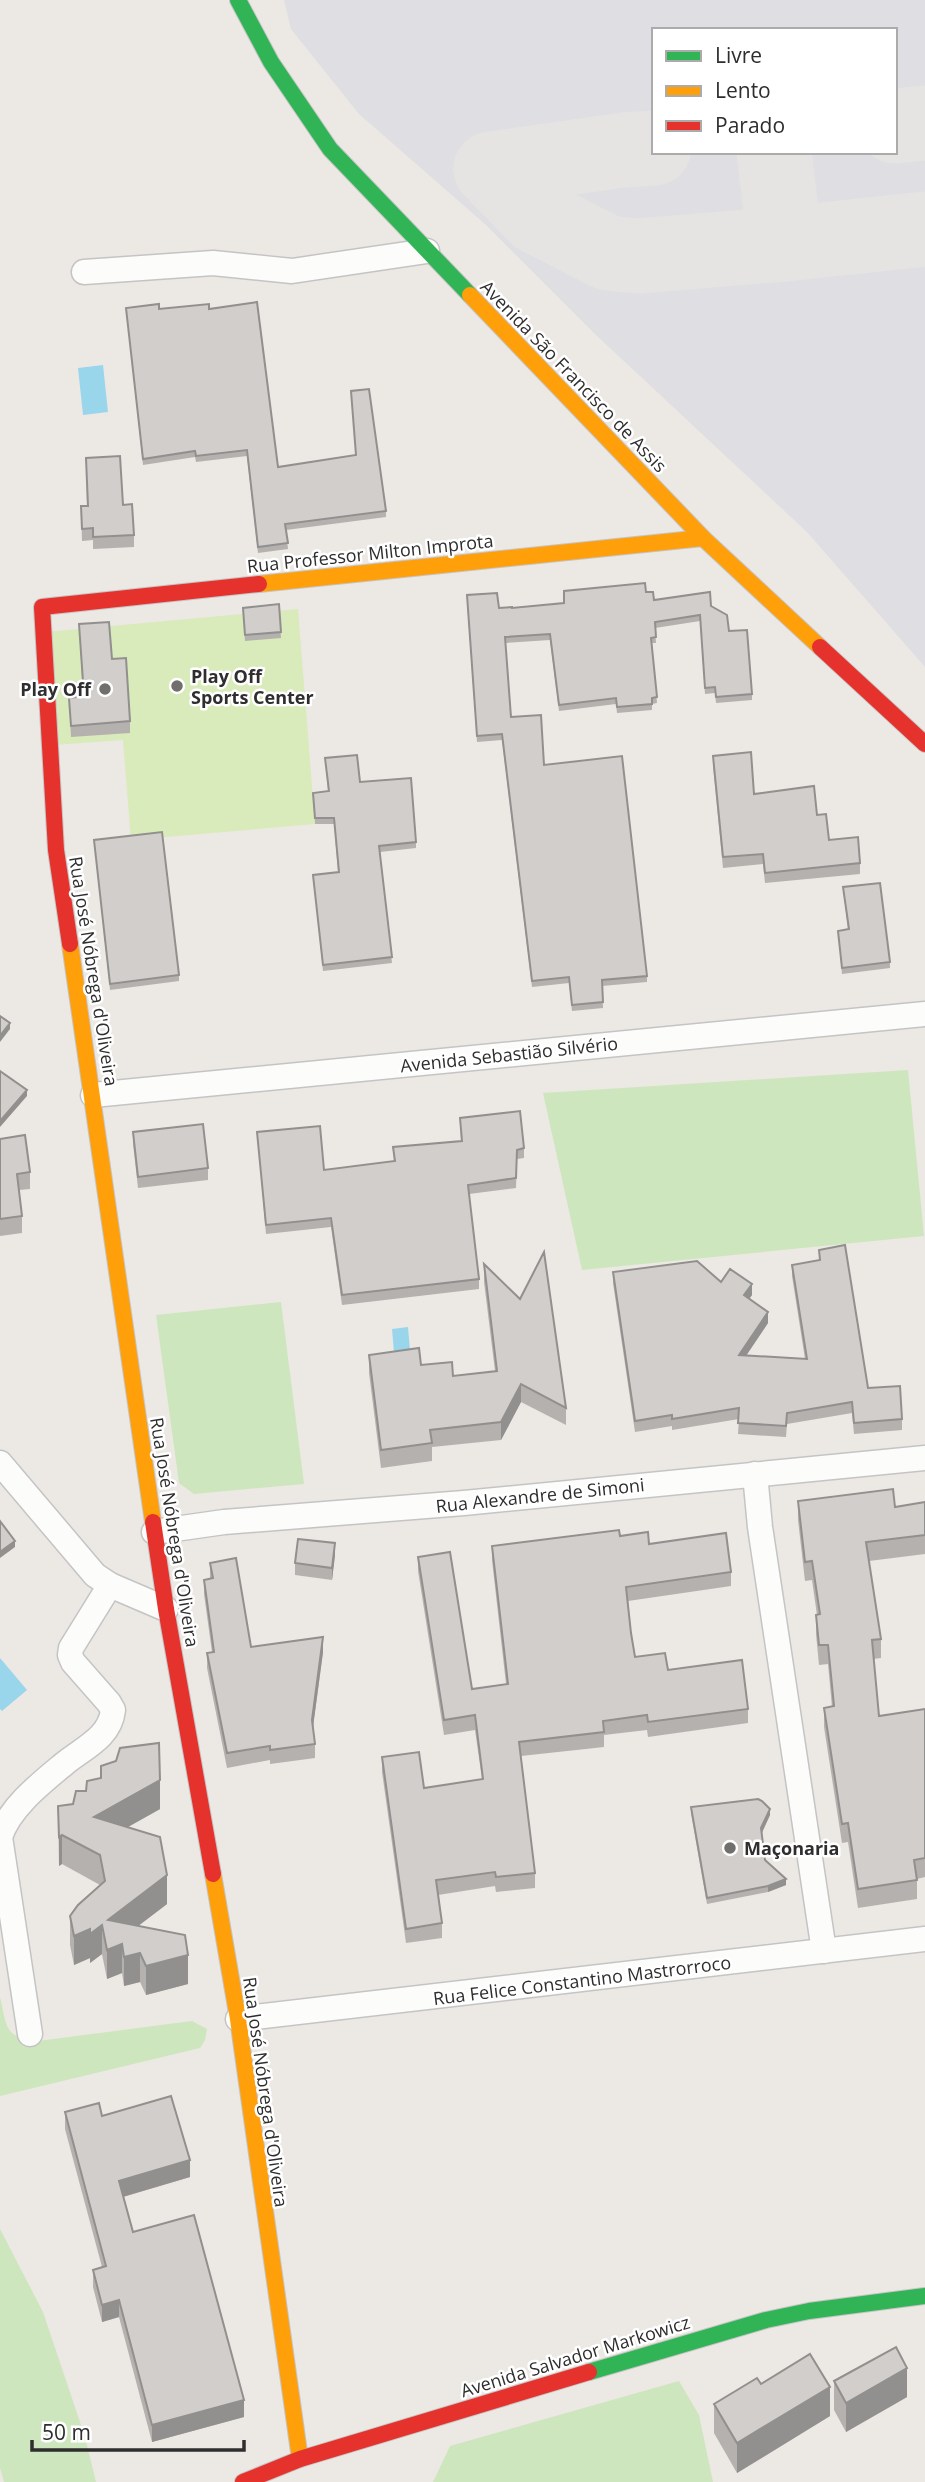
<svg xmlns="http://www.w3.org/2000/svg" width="925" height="2482" font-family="'Open Sans',sans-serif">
	<rect width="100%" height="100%" fill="#ece8e4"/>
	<path fill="#dfdee2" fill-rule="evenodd" d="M284 0H925V667L807 532 596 335 485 224 359 114 291 29ZM654 30H895V152H654Z"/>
	<g fill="#cee6be">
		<polygon points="908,1070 924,1236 582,1270 543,1093"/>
		<polygon points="281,1302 304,1484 194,1494 179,1483 156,1315"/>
		<path d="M0 1997C7 2027 4 2038 38 2041L192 2021 207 2029 205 2040 200 2048 0 2096Z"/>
		<polygon points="0,2229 43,2312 85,2437 96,2482 4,2482 0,2468"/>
		<polygon points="679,2381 699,2415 713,2482 433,2482 450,2446"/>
	</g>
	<polygon fill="#d9eabb" points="298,609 315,824 131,840 123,740 55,745 46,632"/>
	<g fill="#99d6ec">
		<polygon points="103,365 108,412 83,415 78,368"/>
		<polygon points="408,1327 411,1362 395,1364 392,1329"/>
		<polygon points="0,1658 27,1690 2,1711 0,1709"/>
	</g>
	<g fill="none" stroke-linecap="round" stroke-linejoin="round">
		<g stroke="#e6e4e2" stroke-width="75">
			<polyline points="895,126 925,123"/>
			<polyline points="774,152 785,244"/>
			<polyline points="491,169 538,217 608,253 638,256 785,244 925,229"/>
			<polyline points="491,169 623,150 654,148"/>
		</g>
		<defs>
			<g id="street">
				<polyline points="84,272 213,263 292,271 427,251"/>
				<polyline points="93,1095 925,1014"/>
				<polyline points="0,1463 95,1575 110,1585 166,1609"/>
				<polyline points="755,1474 760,1527 824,1951"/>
				<polyline points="154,1532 224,1522 464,1503 925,1458"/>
				<polyline points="238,2019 925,1939"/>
				<path d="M30 2034 0 1837C9 1808 41 1783 64 1764 83 1748 110 1738 113 1710L109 1703 73 1662 70 1655 71 1648 110 1585"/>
			</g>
			<g id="fast">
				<polyline points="238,0 271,62 330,149 470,295"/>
				<polyline points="589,2372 766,2320 809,2311 925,2296"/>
			</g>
			<g id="slow">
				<polyline points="470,295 703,538 820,647"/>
				<polyline points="259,584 703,538"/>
				<polyline points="70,944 153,1522"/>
				<polyline points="213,1874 238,2019 300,2459"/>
			</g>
			<g id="jam">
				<polyline points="820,647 925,744"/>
				<polyline points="70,944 56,850 42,607 259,584"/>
				<polyline points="153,1522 166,1609 213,1874"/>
				<polyline points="243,2482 300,2459 589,2372"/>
			</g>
		</defs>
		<use href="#street" stroke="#c5c4c5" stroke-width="27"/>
		<use href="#fast" stroke="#c5c4c5" stroke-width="18"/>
		<use href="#slow" stroke="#c5c4c5" stroke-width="18"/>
		<use href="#jam" stroke="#c5c4c5" stroke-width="18"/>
		<use href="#street" stroke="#fcfcfb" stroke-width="24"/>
		<use href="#fast" stroke="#30b455" stroke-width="16"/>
		<use href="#slow" stroke="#ff9f0a" stroke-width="16"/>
		<use href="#jam" stroke="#e5322d" stroke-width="16"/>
	</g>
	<g fill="#b4b1af">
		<polygon points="126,308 209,309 278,467 386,511 386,517 286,530 288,549 258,553 247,456 196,462 195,457 143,465"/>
		<polygon points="86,458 123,505 134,535 134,547 93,549 93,540 82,541 81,506 87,506"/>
		<polygon points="646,592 654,600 711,606 729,631 752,694 752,700 716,703 715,693 705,694 700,621 655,628 656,643 652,643 657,703 652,704 652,710 617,713 616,704 559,711 550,640 505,643 511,717 544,765 647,976 647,982 602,986 603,1008 572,1011 569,983 532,987 502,740 477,742 467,601 499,608 512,608 564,603"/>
		<polygon points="279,604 281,638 245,641 243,608"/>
		<polygon points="79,624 112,659 130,721 130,733 71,737 69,698 83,696"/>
		<polygon points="713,756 754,794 817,815 829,840 860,863 860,874 765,883 763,864 723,868 713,766"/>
		<polygon points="325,758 360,782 416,842 416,848 380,852 392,963 323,971 313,875 338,872 334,824 315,824 313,793 328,791"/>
		<polygon points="94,840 179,975 179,981 110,990"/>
		<polygon points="843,887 890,962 890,968 842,974 838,931 848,930"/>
		<polygon points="460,1118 524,1148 524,1158 517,1159 516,1188 469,1194 479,1279 479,1289 342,1305 331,1227 266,1234 257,1132 324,1170 394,1162 393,1147 461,1141"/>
		<polygon points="133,1132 208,1168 208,1180 138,1188 133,1143"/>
		<polygon points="0,1139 30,1172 30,1189 19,1190 22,1216 22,1233 0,1236"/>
		<polygon points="819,1250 868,1388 902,1419 902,1430 854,1434 852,1413 787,1424 786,1437 738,1434 739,1419 672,1430 672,1426 635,1432 613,1283 613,1272 721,1282 752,1295 749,1299 768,1323 746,1356 805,1359 792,1276 792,1265 819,1261"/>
		<polygon points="484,1264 566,1408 566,1425 521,1402 501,1440 432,1447 432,1461 381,1468 369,1373 369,1355 421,1365 453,1376 495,1371 484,1282"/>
		<polygon points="798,1501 895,1507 925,1502 925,1554 869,1561 881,1639 881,1658 873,1659 879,1716 925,1709 925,1877 917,1879 917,1899 858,1908 848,1842 842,1843 824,1727 824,1708 832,1707 828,1664 819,1665 816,1634 816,1615 817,1615 812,1580 805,1581 798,1520"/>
		<polygon points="620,1536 649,1544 731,1572 731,1586 628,1601 631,1633 635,1657 668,1670 748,1709 748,1723 648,1737 647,1730 604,1735 604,1747 521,1756 535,1873 535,1888 496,1892 495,1886 438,1895 442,1923 442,1938 406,1943 382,1772 382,1757 424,1788 482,1779 475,1730 444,1735 418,1571 418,1557 472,1689 506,1684 492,1560 492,1546"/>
		<polygon points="335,1555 332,1580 295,1575 295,1563"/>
		<polygon points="210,1563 251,1647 323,1652 313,1727 315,1744 315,1758 270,1764 270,1760 227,1768 207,1668 207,1653 212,1652 204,1594 204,1580 210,1579"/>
		<polygon points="58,1806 160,1809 128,1827 167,1904 138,1926 188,1984 146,1995 140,1982 124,1986 122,1973 107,1979 102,1954 90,1963 90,1958 74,1965 70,1945 70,1916 100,1885 62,1864 59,1866"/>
		<polygon points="691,1807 770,1815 762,1833 765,1860 786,1885 768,1892 707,1904 691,1813"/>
		<polygon points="65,2112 102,2116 190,2177 123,2197 133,2232 244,2417 152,2442 119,2317 102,2322 93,2287 93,2270 102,2267 65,2129"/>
		<polygon points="834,2381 907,2397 846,2432 834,2410"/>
		<polygon points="761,2384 830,2416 737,2473 714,2433 714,2404"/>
	</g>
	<g fill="#92908e">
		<polygon points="10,1023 10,1029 0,1042 0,1036"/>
		<polygon points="27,1090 27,1096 0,1127 0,1121"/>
		<polygon points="752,1284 752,1295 744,1306 744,1295"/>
		<polygon points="768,1312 768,1323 739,1366 739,1355"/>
		<polygon points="521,1384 521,1402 501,1440 501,1422"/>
		<polygon points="15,1541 15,1547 0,1558 0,1552"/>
		<polygon points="335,1543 335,1555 332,1580 332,1568"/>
		<polygon points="323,1637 323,1652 312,1734 312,1720"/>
		<polygon points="160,1780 160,1809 94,1846 94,1817"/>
		<polygon points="770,1809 770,1815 761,1834 761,1828"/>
		<polygon points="62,1835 62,1864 59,1866 59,1837"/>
		<polygon points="167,1875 167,1904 108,1949 108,1920"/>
		<polygon points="786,1879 786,1885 768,1892 768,1886"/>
		<polygon points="102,1925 102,1954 90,1963 90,1934"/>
		<polygon points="90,1929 90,1958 74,1965 74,1936"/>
		<polygon points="122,1944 122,1973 107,1979 107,1950"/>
		<polygon points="140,1953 140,1982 124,1986 124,1957"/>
		<polygon points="188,1955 188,1984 146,1995 146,1966"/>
		<polygon points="190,2160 190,2177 119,2198 119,2181"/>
		<polygon points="119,2300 119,2317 102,2322 102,2305"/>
		<polygon points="907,2368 907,2397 846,2432 846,2403"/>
		<polygon points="830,2387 830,2416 737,2473 737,2443"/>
		<polygon points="244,2400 244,2417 152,2442 152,2425"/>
	</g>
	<g fill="#d1cecb" stroke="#92908e" stroke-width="2">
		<polygon points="257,302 278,467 356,455 351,391 369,389 386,511 285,524 288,543 258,547 247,450 196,456 195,451 143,459 126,308 159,304 159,309 209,304 209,309"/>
		<polygon points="120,456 123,505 132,504 134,535 93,537 93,528 82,529 81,506 88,506 86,458"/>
		<polygon points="645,583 646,592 653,592 654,600 710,592 711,606 727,615 729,631 747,630 752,694 716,697 715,687 705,688 700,615 655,622 656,637 651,638 657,697 652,698 652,704 617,707 616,698 559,705 550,634 505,637 511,717 541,715 544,765 622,756 647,976 602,980 603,1002 572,1005 569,977 532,981 502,734 477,736 467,595 497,593 499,608 512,607 512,608 564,603 564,591"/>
		<polygon points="279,604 281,632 245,635 243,608"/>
		<polygon points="109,622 112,659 126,658 130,721 71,726 69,698 84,696 79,624"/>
		<polygon points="751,752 754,794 814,786 817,815 826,814 829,840 858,837 860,863 765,873 763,854 723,857 713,756"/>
		<polygon points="357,755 360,782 411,778 416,842 379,846 392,957 323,965 313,875 339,872 334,818 315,818 313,793 329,791 325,758"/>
		<polygon points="162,832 179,975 110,984 94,840"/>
		<polygon points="880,883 890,962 842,968 838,931 849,929 843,887"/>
		<polygon points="0,1016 10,1023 0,1036"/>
		<polygon points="0,1071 27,1090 0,1121"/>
		<polygon points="520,1111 524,1148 517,1150 516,1178 468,1185 479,1279 342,1295 331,1218 266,1225 257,1132 320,1126 324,1170 395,1161 393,1147 462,1141 460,1118"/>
		<polygon points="203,1124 208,1168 138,1177 133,1132"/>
		<polygon points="25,1135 30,1172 17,1174 22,1216 0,1219 0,1139"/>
		<polygon points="845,1245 868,1388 900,1386 902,1419 854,1423 852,1402 787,1413 786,1426 738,1423 739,1408 672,1419 672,1415 635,1421 613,1272 697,1261 721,1282 730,1269 752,1284 744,1295 768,1312 739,1355 807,1359 792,1265 820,1260 819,1250"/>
		<polygon points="544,1252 566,1408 521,1384 501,1422 430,1430 432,1443 381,1450 369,1355 419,1348 421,1365 452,1362 453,1376 497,1371 484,1264 520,1299"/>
		<polygon points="893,1489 895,1507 925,1502 925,1535 866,1542 881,1639 872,1640 879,1716 925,1709 925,1858 914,1860 917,1880 858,1889 848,1823 842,1824 824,1708 834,1706 828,1645 819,1645 816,1615 820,1614 812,1561 805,1562 798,1501"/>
		<polygon points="0,1521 15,1541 0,1552"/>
		<polygon points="619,1530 620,1536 648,1532 649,1544 726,1533 731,1572 626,1587 631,1633 635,1657 665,1653 668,1670 742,1660 748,1709 648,1722 647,1715 603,1721 604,1732 519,1742 535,1873 496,1877 495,1872 436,1880 442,1923 406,1929 382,1757 419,1752 424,1788 483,1779 475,1715 444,1720 418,1557 450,1552 472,1689 508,1684 492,1546"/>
		<polygon points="298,1539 335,1543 332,1568 295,1563"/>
		<polygon points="236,1558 251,1647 323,1637 312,1720 315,1744 270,1750 270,1746 227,1753 207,1653 214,1652 204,1580 213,1578 210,1563"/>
		<polygon points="159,1743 160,1780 94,1817 160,1837 167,1875 108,1920 185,1935 188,1955 146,1966 140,1953 124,1957 122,1944 107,1950 102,1925 90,1934 90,1929 74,1936 70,1916 78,1905 105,1881 100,1855 62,1835 59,1837 58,1806 73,1804 76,1791 86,1791 87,1781 101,1778 101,1766 116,1761 120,1748"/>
		<polygon points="758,1799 762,1801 770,1809 761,1828 765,1860 786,1879 768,1886 707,1898 691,1807"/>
		<polygon points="171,2096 190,2160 119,2181 133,2232 194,2215 244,2400 152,2425 119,2300 102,2305 93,2270 106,2266 65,2112 99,2103 102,2116"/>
		<polygon points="896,2347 907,2368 846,2403 834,2381"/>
		<polygon points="810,2354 830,2387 737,2443 714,2404 757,2378 761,2384"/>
	</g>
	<g fill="#706f6e" stroke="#fff" stroke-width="2.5">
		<circle cx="177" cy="686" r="7"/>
		<circle cx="105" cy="689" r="7"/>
		<circle cx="730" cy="1848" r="7"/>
	</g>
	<g text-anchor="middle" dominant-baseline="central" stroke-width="5" stroke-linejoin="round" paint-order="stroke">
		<g font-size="18" fill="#2e2e2e" stroke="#fff">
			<text transform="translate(574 376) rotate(46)">Avenida São Francisco de Assis</text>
			<text transform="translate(370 553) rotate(-6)">Rua Professor Milton Improta</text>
			<text transform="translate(94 971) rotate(81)">Rua José Nóbrega d'Oliveira</text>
			<text transform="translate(509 1054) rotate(-6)">Avenida Sebastião Silvério</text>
			<text transform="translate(540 1495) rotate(-6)">Rua Alexandre de Simoni</text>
			<text transform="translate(175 1532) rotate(81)">Rua José Nóbrega d'Oliveira</text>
			<text transform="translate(582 1980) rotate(-7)">Rua Felice Constantino Mastrorroco</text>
			<text transform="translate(266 2092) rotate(82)">Rua José Nóbrega d'Oliveira</text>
			<text transform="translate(575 2356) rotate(-17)">Avenida Salvador Markowicz</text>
		</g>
		<g font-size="18" font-weight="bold" fill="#2e2e2e" stroke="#fff" text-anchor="start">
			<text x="191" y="676">Play Off<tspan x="191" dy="21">Sports Center</tspan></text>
			<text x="91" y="689" text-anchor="end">Play Off</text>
			<text x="744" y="1848">Maçonaria</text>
		</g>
	</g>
	<rect x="652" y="28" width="245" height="126" fill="#ffffff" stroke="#ababab" stroke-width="2"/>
	<rect x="666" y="51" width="35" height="10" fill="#30b455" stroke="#ababab" stroke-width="2"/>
	<text x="715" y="63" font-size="21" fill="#2e2e2e">Livre</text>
	<rect x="666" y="86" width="35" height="10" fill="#ff9f0a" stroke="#ababab" stroke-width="2"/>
	<text x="715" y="98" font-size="21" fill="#2e2e2e">Lento</text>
	<rect x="666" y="121" width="35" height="10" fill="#e5322d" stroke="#ababab" stroke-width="2"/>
	<text x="715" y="133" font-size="21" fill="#2e2e2e">Parado</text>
	<path d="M32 2440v10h212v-10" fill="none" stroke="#2e2e2e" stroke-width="3.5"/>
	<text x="42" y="2440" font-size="21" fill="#2e2e2e" stroke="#ffffff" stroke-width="5" paint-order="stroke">50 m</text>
</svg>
